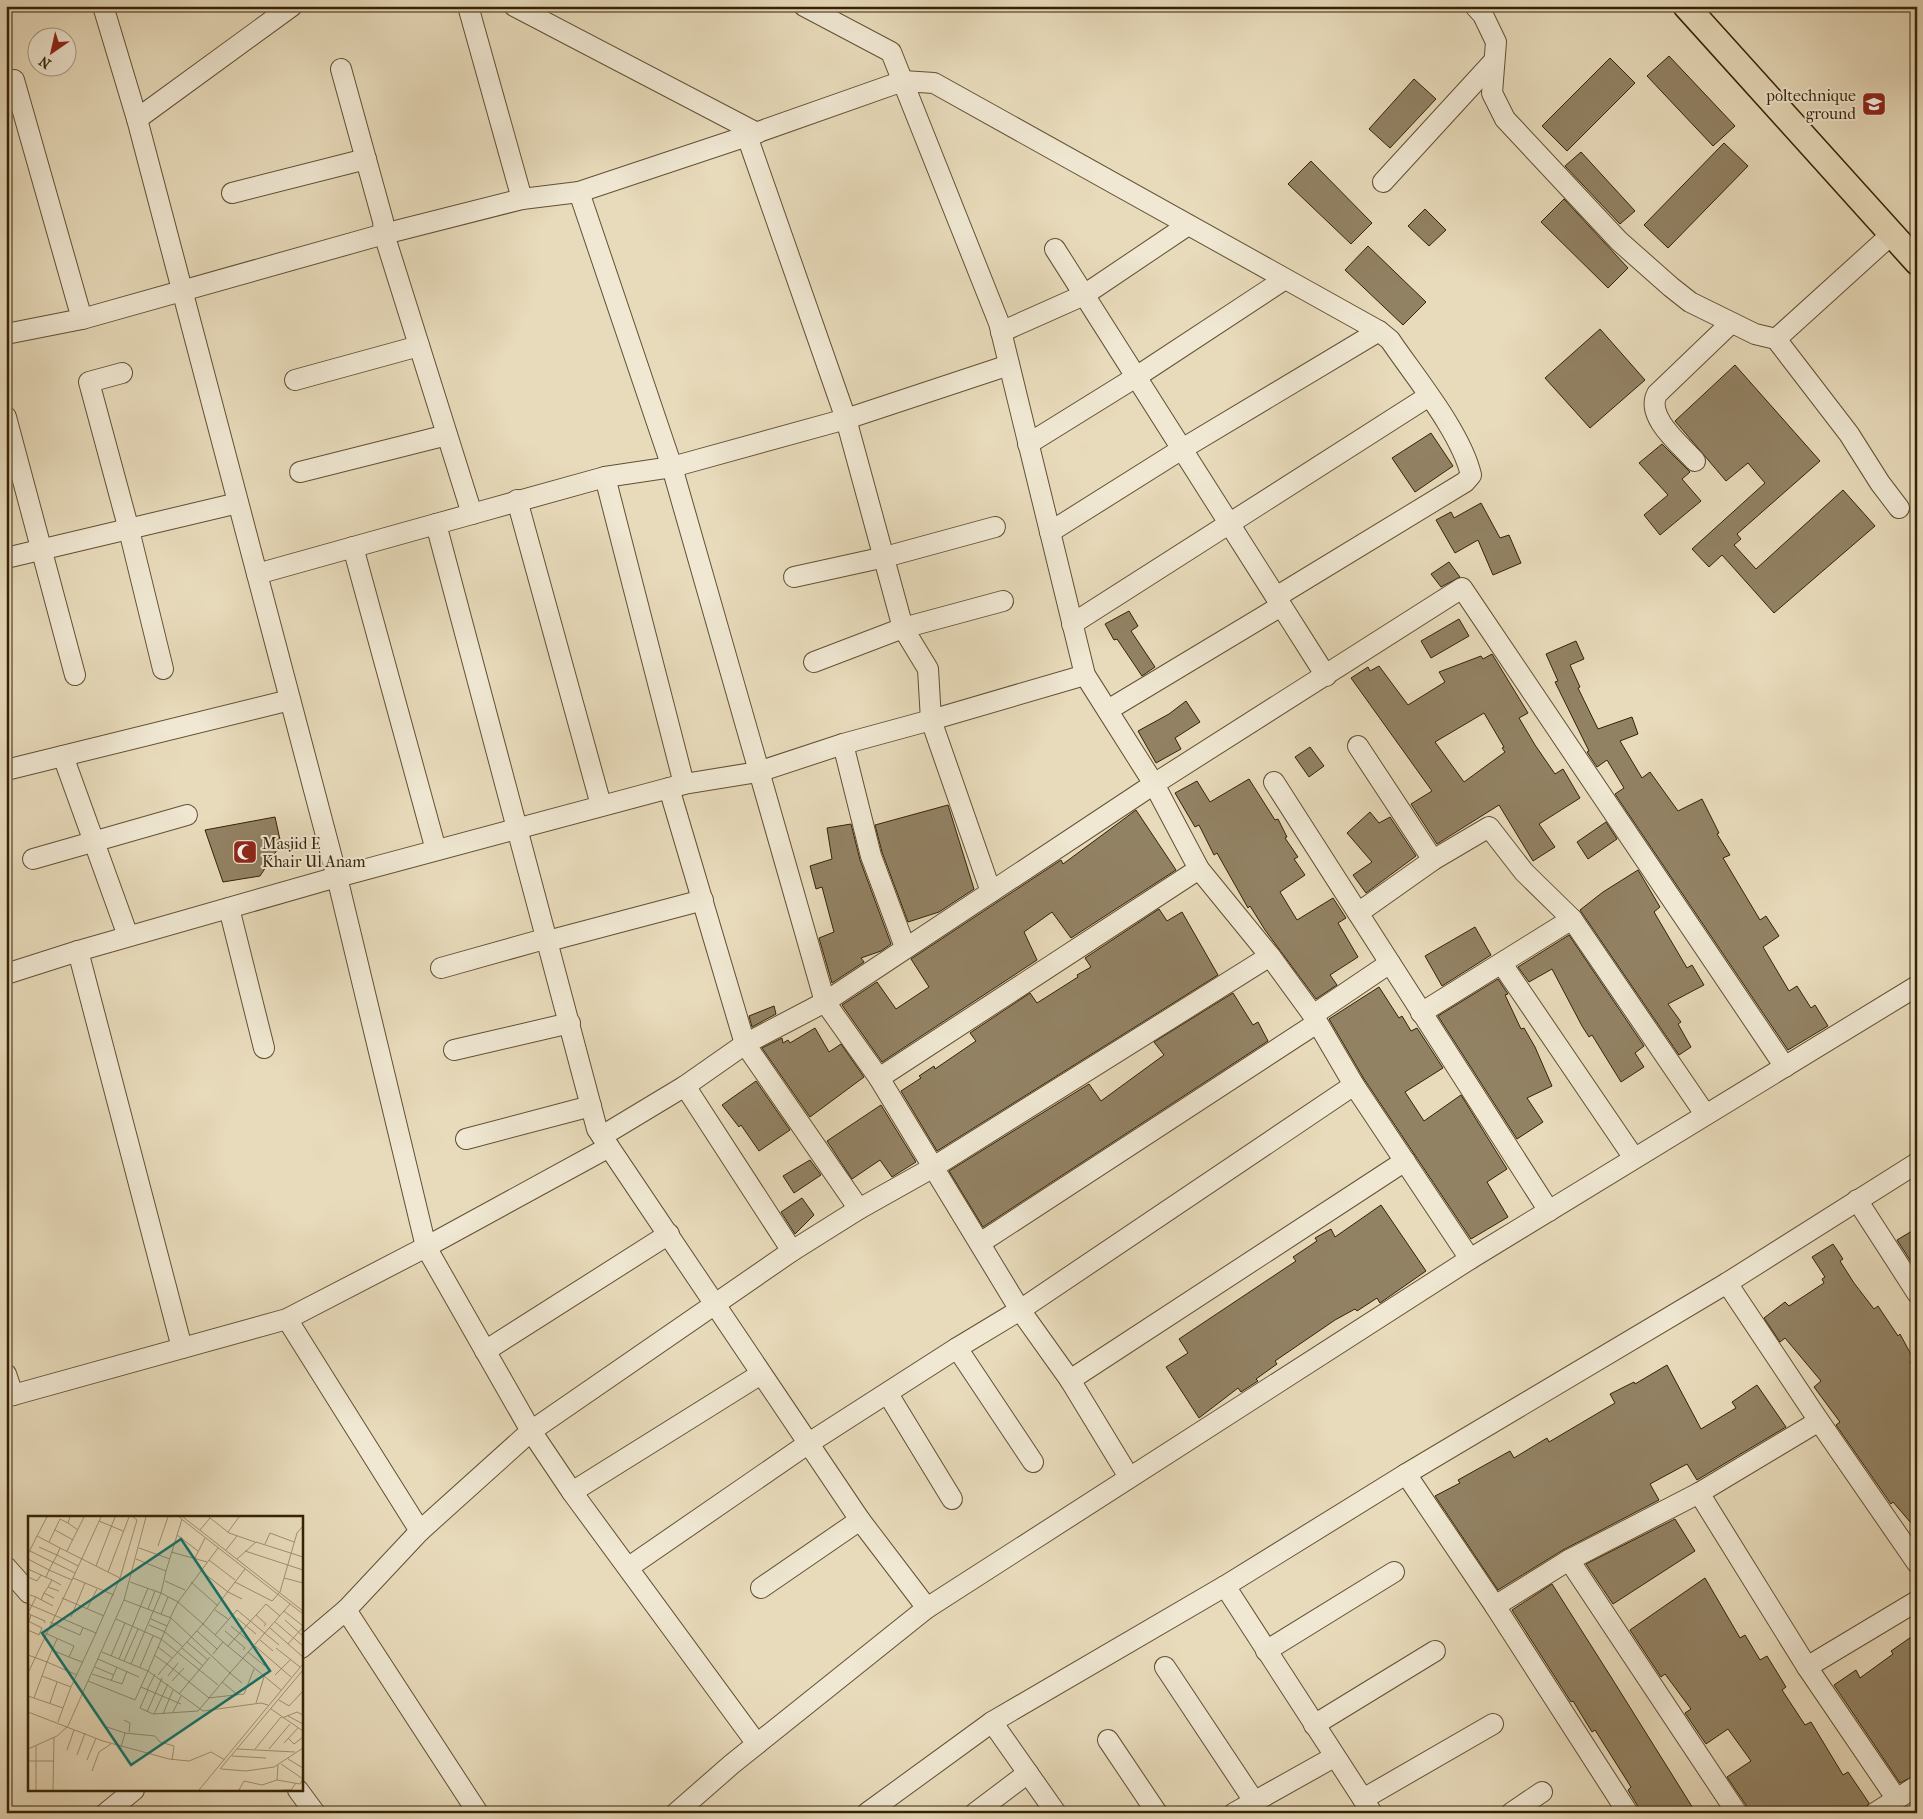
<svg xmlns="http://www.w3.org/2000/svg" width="1923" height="1819" font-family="'IM FELL French Canon',serif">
	<rect width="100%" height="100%" fill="#e8dbbb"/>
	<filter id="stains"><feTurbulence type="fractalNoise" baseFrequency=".004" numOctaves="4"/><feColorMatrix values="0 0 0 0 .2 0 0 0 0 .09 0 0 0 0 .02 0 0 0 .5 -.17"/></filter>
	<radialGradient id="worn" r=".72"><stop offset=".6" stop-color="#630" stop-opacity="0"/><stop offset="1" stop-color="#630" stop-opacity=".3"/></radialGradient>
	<g fill="#928264" stroke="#352206" fill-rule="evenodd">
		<polygon points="1669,56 1735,126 1713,146 1647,76"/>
		<polygon points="1610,58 1635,83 1567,151 1542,126"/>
		<polygon points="1414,79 1436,99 1390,148 1369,129"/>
		<polygon points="1724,143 1748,166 1668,248 1644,225"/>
		<polygon points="1581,152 1635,211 1620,224 1565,166"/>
		<polygon points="1311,161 1372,223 1351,244 1288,184"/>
		<polygon points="1564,199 1628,268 1608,288 1541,222"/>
		<polygon points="1425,209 1446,230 1429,246 1408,226"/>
		<polygon points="1368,246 1426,302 1403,325 1345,270"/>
		<polygon points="1600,329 1645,380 1590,428 1545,378"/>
		<polygon points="1735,365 1820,461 1737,534 1741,539 1734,545 1756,569 1843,490 1875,526 1774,613 1722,555 1709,567 1692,549 1765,483 1748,463 1726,481 1675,421"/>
		<polygon points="1431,433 1453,466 1415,492 1392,458"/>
		<polygon points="1662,444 1690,472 1682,479 1701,501 1660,535 1644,515 1668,495 1639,463"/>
		<polygon points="1481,503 1500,538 1509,535 1521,563 1493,575 1478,540 1455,553 1436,520 1451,512 1454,518"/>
		<polygon points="1449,562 1460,577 1441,587 1431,574"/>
		<polygon points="1129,611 1138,626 1131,631 1155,667 1142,676 1117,639 1114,640 1105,624"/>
		<polygon points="1459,619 1469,636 1431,658 1421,641"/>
		<polygon points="1576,641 1584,659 1570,665 1580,687 1578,688 1598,729 1632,717 1638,734 1620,741 1642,778 1650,772 1678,811 1702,799 1719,833 1717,834 1730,855 1723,858 1760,920 1766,916 1779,936 1763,947 1789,991 1797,986 1811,1008 1815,1005 1828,1026 1788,1050 1615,794 1624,788 1607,760 1597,767 1587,752 1589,751 1555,682 1558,681 1546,654"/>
		<path d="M1492 654 1528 713 1519 718 1535 745 1555 774 1563 769 1580 798 1539 824 1555 847 1533 861 1499 805 1437 844 1411 804 1432 791 1351 678 1368 667 1370 671 1379 666 1408 705 1445 682 1439 672 1481 656 1483 659ZM1484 713 1504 747 1502 748 1505 752 1464 782 1435 742Z"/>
		<polygon points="1186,701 1200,722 1175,738 1181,749 1156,763 1138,731 1169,714"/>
		<polygon points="1310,747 1324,766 1309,777 1295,757"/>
		<polygon points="1249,779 1275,820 1278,819 1287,837 1285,838 1298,857 1294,859 1305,875 1280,892 1297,920 1333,898 1346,918 1338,923 1358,957 1330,975 1337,985 1316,999 1265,930 1250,906 1248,908 1217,853 1214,855 1199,825 1195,827 1175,793 1197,781 1210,802"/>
		<polygon points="948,805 974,889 939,912 908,922 882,852 875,825"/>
		<polygon points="1136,810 1176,870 1071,938 1052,912 1024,932 1037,960 882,1062 842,1005 877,982 896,1009 929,987 911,959 1061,860 1063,864"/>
		<polygon points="1370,812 1379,823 1390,817 1416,856 1366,893 1353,875 1372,862 1347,833"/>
		<polygon points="275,817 281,844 260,876 223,882 205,830"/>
		<polygon points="1606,822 1617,839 1588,859 1577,842"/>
		<polygon points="851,824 860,860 891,944 881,951 861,958 864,962 832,983 819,938 834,932 822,887 816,889 810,866 832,859 827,828"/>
		<polygon points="1638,870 1660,907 1654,912 1687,968 1692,965 1704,985 1668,1004 1681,1022 1678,1024 1691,1047 1679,1055 1580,910 1603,892"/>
		<polygon points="1159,909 1167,921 1182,912 1218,975 937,1151 901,1091 921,1078 919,1076 934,1066 935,1069 976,1041 970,1033 1030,993 1037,1003 1078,977 1077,975 1091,967 1085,958"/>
		<polygon points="1475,927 1491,955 1442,986 1425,956"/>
		<polygon points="1569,935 1644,1046 1635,1053 1644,1067 1621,1082 1592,1035 1589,1037 1582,1026 1552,969 1529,982 1518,967"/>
		<polygon points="1498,979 1508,994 1505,995 1521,1029 1524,1028 1535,1047 1552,1086 1527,1098 1543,1122 1517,1139 1438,1016"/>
		<polygon points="1379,987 1399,1018 1402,1016 1411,1031 1417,1028 1443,1068 1405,1092 1424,1121 1461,1095 1507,1169 1487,1182 1508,1217 1471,1239 1364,1079 1329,1019"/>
		<polygon points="1233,993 1253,1025 1258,1022 1268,1041 983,1227 949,1171 1089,1084 1101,1101 1164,1055 1154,1042"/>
		<polygon points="774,1006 776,1014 752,1027 749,1016"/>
		<polygon points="815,1028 829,1052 841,1044 864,1077 810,1117 762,1048 782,1038 783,1043 788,1040 790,1043"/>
		<polygon points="756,1081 790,1130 759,1151 741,1125 739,1127 722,1105"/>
		<polygon points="881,1105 916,1162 892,1177 880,1160 852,1179 827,1141"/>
		<polygon points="810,1160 821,1175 794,1193 783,1176"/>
		<polygon points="802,1198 814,1215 795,1234 781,1212"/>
		<polygon points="1381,1205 1426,1271 1380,1303 1377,1298 1357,1311 1355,1309 1335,1320 1275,1361 1277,1364 1256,1379 1258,1381 1241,1392 1238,1388 1199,1418 1166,1367 1188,1353 1179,1339 1296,1261 1293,1257 1317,1241 1315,1238 1331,1229 1335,1237"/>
		<polygon points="1917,1228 1917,1271 1897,1240"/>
		<polygon points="1833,1244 1843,1259 1840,1261 1854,1283 1874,1309 1878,1306 1898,1336 1900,1334 1914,1360 1910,1362 1917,1373 1917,1530 1893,1502 1891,1504 1836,1425 1840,1422 1814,1387 1821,1381 1785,1338 1780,1342 1764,1318 1785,1302 1789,1306 1824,1283 1822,1279 1825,1277 1812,1257"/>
		<polygon points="1667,1365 1701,1429 1736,1408 1732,1402 1757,1385 1786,1427 1697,1480 1687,1464 1650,1484 1659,1500 1563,1550 1498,1590 1435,1496 1460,1483 1458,1480 1510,1451 1514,1458 1547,1438 1549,1442 1615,1403 1610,1394 1634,1382 1635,1384"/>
		<polygon points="1675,1519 1695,1551 1613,1604 1586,1564"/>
		<polygon points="1705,1578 1740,1638 1745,1635 1760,1660 1767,1656 1786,1687 1782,1690 1805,1725 1811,1722 1843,1775 1848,1772 1869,1803 1863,1813 1751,1813 1748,1808 1727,1777 1751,1761 1728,1729 1706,1744 1685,1713 1691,1709 1665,1674 1661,1677 1630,1630"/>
		<polygon points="1552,1584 1611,1677 1696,1813 1642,1813 1628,1790 1631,1787 1595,1730 1592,1732 1573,1701 1571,1702 1512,1610"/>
		<polygon points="1917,1633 1917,1774 1900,1783 1834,1685 1856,1670 1860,1678 1893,1654 1891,1651"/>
	</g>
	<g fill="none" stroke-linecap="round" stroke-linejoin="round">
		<defs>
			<g id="minor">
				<polyline points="103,6 137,119 257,574"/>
				<polyline points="468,6 522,199"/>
				<polyline points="514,6 757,133"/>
				<polyline points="1475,6 1483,15 1496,42 1492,93 1505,119 1619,241 1671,287 1690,302 1755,334 1776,339 1893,233"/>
				<polyline points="14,80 82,319"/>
				<polyline points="137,119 292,6"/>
				<path d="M747 136 903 81 934 83 1379 331 1390 340C1415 377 1461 432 1471 475L1465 482 1276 597"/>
				<polyline points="1383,182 1494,61"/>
				<polyline points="579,192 672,467 825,1002 879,1078 1020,1310 1070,1380 1129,1477"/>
				<polyline points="232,193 366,159"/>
				<polyline points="1055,249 1326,676"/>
				<polyline points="1001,332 1084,295 1188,225"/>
				<polyline points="6,334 82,319 384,234 383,221 341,69"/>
				<polyline points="1776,339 1849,434 1880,483 1899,508"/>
				<polyline points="122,373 89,382 129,530 163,669"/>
				<polyline points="295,380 419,346"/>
				<polyline points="6,417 75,675"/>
				<polyline points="1028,444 1136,377 1285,279"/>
				<path d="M1695 461C1681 445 1645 417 1657 394L1731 323"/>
				<polyline points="300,472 447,435"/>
				<polyline points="605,477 684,784"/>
				<polyline points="517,500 601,805"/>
				<polyline points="472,514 605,477 672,467 846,419 1009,365"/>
				<polyline points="1050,532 1182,449 1379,331"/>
				<polyline points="353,547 436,850"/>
				<polyline points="6,558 238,503"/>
				<polyline points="794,577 885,557 995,527"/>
				<polyline points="1072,624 1429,396"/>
				<polyline points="814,662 903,628 1003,601"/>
				<polyline points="1108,710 1281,606"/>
				<polyline points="843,744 871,856 905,947"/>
				<polyline points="1358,746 1433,860"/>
				<polyline points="63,756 128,936"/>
				<polyline points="6,770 290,700"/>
				<polyline points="1274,782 1549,1211"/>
				<polyline points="669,788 745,1044 859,1209"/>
				<polyline points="33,859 187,815"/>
				<polyline points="229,908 264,1048"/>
				<polyline points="1358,913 1433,860 1489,827 1524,872 1572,919 1705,1114"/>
				<polyline points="548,941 703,900"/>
				<polyline points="78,951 182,1348"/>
				<polyline points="1502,964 1634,1158"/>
				<polyline points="441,968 548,938"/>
				<polyline points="6,974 78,951 337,877 257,574 436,524"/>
				<polyline points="1421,1013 1572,919"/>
				<polyline points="1313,1015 1390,963"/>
				<polyline points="454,1050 570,1023"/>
				<polyline points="879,1078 1199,869"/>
				<polyline points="685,1086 745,1044 825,1002 1154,784 1085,675 999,323 891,52 804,6"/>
				<polyline points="602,1136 685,1086 792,1251"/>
				<polyline points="466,1139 591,1106"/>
				<polyline points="609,1147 426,1247 531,1431 792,1251 859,1209 932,1168 1270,956"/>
				<polyline points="1857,1200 1917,1293"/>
				<polyline points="980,1243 1317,1023"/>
				<polyline points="1470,1259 1354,1085 1313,1015 1270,956 1199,869 1154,784 1462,588 1785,1067"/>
				<polyline points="1727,1283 1819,1421 1699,1493 1807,1667 1896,1798"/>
				<polyline points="287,1319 420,1531"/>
				<polyline points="957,1348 1033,1462"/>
				<polyline points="485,1351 669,1234"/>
				<polyline points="6,1374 13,1395"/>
				<polyline points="1070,1380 1405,1161"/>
				<polyline points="888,1394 952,1499"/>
				<polyline points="6,1397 287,1319 426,1247 337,877 684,784 758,772 843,744 931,720 991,892"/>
				<polyline points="1819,1421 1917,1563"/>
				<polyline points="1406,1474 1727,1283 1917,1163"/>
				<polyline points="572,1492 761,1374"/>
				<polyline points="1569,1560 1699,1493"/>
				<polyline points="6,1567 29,1593"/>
				<polyline points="629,1567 809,1443 957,1348 1020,1310 1354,1085"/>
				<polyline points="1225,1586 1372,1813"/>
				<polyline points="761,1588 860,1520"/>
				<polyline points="1495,1606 1569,1560 1737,1813"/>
				<polyline points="927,1608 860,1520 597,1129 436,524 472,514 384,234 522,199 579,192 747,136 846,419 903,628 928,669 931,720 1085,675"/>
				<polyline points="346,1610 420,1531 531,1431 572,1492 757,1744"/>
				<polyline points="301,1648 346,1610 478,1813"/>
				<polyline points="1266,1651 1394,1572"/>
				<polyline points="1165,1667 1254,1801"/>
				<polyline points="1807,1667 1917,1601"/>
				<polyline points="992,1722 1056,1813"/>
				<polyline points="1314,1725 1435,1651"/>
				<polyline points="1108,1740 1157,1813"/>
				<polyline points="298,1790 315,1813"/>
				<polyline points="1363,1799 1493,1724"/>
				<polyline points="106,1813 134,1790"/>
				<polyline points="676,1813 732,1764 927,1608 1470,1259 1917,986"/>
				<polyline points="867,1813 992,1722 1225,1586 1406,1474 1495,1606 1628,1813"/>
				<polyline points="975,1813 1028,1773"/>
				<polyline points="1234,1813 1334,1757"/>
				<polyline points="1511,1813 1542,1792"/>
				<polyline points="1875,1813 1917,1786"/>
			</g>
			<polyline id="major" points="1686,6 1917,262"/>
		</defs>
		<use href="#minor" stroke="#625033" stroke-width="22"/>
		<use href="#major" stroke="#352206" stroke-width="28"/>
		<use href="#minor" stroke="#f0e8d3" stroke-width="20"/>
		<use href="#major" stroke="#e8dbbb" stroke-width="25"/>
	</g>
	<defs>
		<symbol id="university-square" viewBox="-11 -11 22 22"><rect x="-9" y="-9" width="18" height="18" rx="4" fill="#8f2418" stroke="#f0e8d3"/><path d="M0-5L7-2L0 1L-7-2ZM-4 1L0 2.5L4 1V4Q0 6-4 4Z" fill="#fff"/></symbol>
		<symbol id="mosque-square" viewBox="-11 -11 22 22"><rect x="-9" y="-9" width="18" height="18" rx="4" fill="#8f2418" stroke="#f0e8d3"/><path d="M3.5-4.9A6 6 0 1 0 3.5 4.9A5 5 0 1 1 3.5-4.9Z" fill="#fff"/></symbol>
	</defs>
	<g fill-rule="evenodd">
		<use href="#university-square" x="1860" y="90" width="28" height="28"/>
		<use href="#mosque-square" x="231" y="838" width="28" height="28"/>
	</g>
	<g text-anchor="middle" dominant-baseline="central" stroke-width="4" stroke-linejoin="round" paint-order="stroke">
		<g font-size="16" fill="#352206" stroke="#f0e8d3" text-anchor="end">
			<text x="1856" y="95">poltechnique<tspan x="1856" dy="18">ground</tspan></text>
			<text x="262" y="843" text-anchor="start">Masjid E<tspan x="262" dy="18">Khair Ul Anam</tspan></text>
		</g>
	</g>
	<g transform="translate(28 1516)">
		<rect width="275" height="275" fill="#e8dbbb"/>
		<path fill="none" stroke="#a09173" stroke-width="1" d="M42 1 40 7 50 14M151 1 275 98M155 1 275 95M181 1 201 17 227 26M71 5 95 15M27 14 45 24M172 14 182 2M200 16 211 1M149 19 170 35M9 20 19 1M21 26 32 3 40 7M237 28 242 17 266 26M130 30 140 1M32 32 92 62M111 32 142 43M198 34 209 20M2 35 47 57M39 35 56 1M217 35 275 54M143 36 179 46M0 38 9 20 32 32 29 39 11 31M167 42 177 22M0 43 21 54 29 39 50 50M108 43 138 55 154 3M209 43 228 26 275 41M181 44 207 64M68 50 87 1M0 53 24 64M173 55 200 76M80 56 101 1M0 61 9 65 13 59M45 62 86 79M256 62 269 17 275 10M44 64 73 1M137 65 157 74M102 66 133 77 138 55M163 66 190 90M207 66 244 85 252 76 256 62 275 67M20 71 24 64 33 69M200 76 214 83M16 77 20 71 31 75M8 81 25 90M34 82 76 100M13 84 16 77 26 82M96 84 143 102 202 157 181 182 139 148 130 159M0 88 68 117 92 62 109 4 105 1M59 93 69 73M120 93 127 75M187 94 200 103M256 95 275 110M133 98 140 81M3 99 17 105 16 107M228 99 238 108 236 110M43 101 57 67M209 102 228 118M88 103 133 123 190 169M123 103 139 110 143 102M257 104 275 120M1 105 3 99 0 97 8 81 2 79M22 106 52 119 55 112M247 106 275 130M121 109 137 116 155 131M139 110 120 155 175 195 233 187 240 189M203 110 222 126M242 112 275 141M0 114 11 119 14 112 0 105M169 115 189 133M197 115 217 132 215 134M17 117 46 130 41 141 54 146M187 119 209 94 251 129M29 123 24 134 41 141M232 124 245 135M159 126 180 144M195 126 253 174M260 128 275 111M200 130 238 88 252 100M227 130 263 161M130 131 144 142M154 132 175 150M248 132 272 151M24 134 19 146 49 159M220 136 237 150M185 138 195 126 175 108 217 53M0 139 19 146 14 160M126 139 139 148 175 108 150 86 190 32M83 140 97 107M70 143 111 161M91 143 120 72M96 145 110 113M103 148 133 77 150 86 142 102M67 151 86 159M112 151 125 120M0 157 44 64 21 54 18 61M64 158 94 168 99 155M247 159 262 144M140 160 150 147M60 165 107 184 120 155 74 136M83 165 89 151M144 165 156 152M194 166 210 179M214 167 202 157 262 88M43 171 68 117M113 171 153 188M119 174 127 158M120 174 112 192 125 198 170 195 181 182M151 178 182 141M0 180 35 192 30 206M6 182 14 160 43 171 35 192M180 182 216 178 226 153M251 184 261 190 275 175M22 187 29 166M228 187 236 161M243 193 275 215M0 196 75 225 141 243 161 245 183 236 197 244M119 196 134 162M145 196 153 180M126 198 140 168M135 198 145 174M260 200 275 208M254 202 269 196 275 199M96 204 102 207 101 216M79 211 97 217M260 222 266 228 275 221M256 227 270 212M8 230V274M93 231 97 217 127 220 132 226 146 230 144 244M0 233 29 220 40 210 96 84 118 1M209 233 267 236M227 233 253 201M241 233 262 208M39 234 46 214M49 239 57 217M204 240 238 242M260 243 275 252M59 244 68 222M0 245H26M253 248 275 263M192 253 275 154M193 253 218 255 246 251 275 232M64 255 71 236 83 228M249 264 250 249M25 274 26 221M171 274 275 148M211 274 216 265 234 269 249 264 272 268 275 263M255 274H263L268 267"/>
		<path fill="#0f766e" fill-opacity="0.15" stroke="#0f766e" stroke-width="2.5" d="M153 23 242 155 103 249 14 117Z"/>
		<rect width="275" height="275" fill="none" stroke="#352206" stroke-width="2.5"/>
	</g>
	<rect width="1923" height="1819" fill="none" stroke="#e8dbbb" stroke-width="25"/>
	<rect x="8" y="8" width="1908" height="1804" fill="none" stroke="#352206" stroke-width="2.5"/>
	<rect x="12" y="12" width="1898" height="1794" fill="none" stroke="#352206"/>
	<g transform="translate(52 52) rotate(214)"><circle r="24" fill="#f0e8d3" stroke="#a59981"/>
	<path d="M0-4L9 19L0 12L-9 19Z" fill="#8f2418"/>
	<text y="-8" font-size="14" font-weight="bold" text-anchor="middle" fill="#352206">N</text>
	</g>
	<rect width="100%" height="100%" filter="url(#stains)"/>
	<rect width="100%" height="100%" fill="url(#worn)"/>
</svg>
